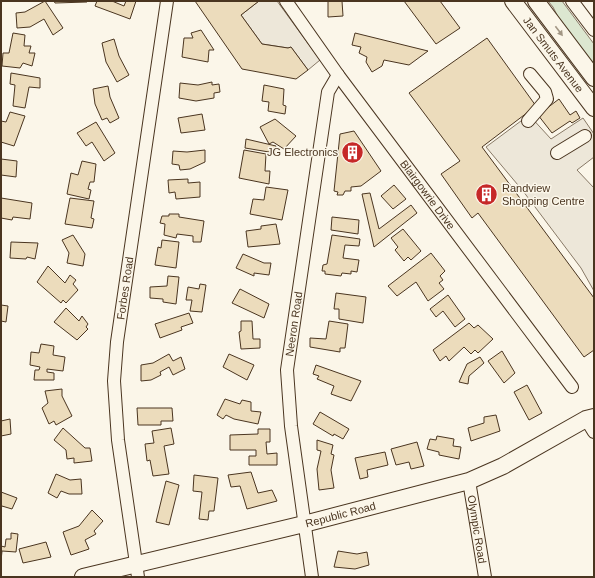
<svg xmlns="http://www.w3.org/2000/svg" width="595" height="578" font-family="Helvetica,sans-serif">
	<rect width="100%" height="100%" fill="#fbf6e9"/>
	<polygon fill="#dce7d0" stroke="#887966" points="548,1 562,1 594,44 594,68 564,29 553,7"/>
	<g fill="#ede7d9" stroke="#887966">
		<polygon points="259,1 277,1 320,60 308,70 291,47 288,48 262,44 241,15"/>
		<polygon points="529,115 551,139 583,118 594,134 594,157 577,170 594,188 594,291 581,268 523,191 486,147"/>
	</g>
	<g fill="#ecdcbc" stroke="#4a3520">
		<polygon points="45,1 63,28 53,35 44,19 30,27 17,28 16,13 25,12"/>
		<polygon points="54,1 87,1 87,2 55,3"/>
		<polygon points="97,1 112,1 124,6 126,1 136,1 130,19 95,6"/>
		<polygon points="195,1 259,1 241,15 262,44 288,48 291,47 308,70 296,79 242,69"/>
		<polygon points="328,1 342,1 343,16 328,17"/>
		<polygon points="404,1 440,1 460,28 436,44"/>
		<polygon points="201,30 214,50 209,50 208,62 182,57 184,38 193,38 191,33"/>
		<polygon points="13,33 25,35 24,46 31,46 29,53 35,53 32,66 23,63 20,68 2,66 3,53 9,53"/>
		<polygon points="355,33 428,51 409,65 384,60 382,66 372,72 366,62 367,57 359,53 361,47 352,45"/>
		<polygon points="487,38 536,106 482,147 594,298 594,350 584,357 478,213 472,218 441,174 460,161 409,93"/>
		<polygon points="114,39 119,56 129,75 117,82 106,62 102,43"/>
		<polygon points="11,73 40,78 40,88 29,87 25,108 13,106 15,85 10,84"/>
		<polygon points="212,82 212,85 219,84 220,92 214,93 214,98 196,101 179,98 180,83 198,85"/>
		<polygon points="264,85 284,89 283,105 286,106 285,114 268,111 269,102 262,101"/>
		<polygon points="108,86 110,97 119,118 110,123 107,118 102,120 95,104 93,89"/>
		<polygon points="559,99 570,115 576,111 580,118 572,123 570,121 552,133 538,115"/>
		<polygon points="10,112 25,116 14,146 1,142 1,121 6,122"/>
		<polygon points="202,114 205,130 181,133 178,118"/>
		<polygon points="275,119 296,136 284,149 273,142 269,144 260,127"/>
		<polygon points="96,122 115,153 104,161 92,142 86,146 77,133"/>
		<polygon points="354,131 381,171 361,186 351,187 351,191 345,191 343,195 337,195 338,192 334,191 340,134"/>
		<polygon points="246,139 276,146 275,153 245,148"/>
		<polygon points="205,150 205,162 190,169 180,170 179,165 172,164 173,151 187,152"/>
		<polygon points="244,150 266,154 265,171 270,171 269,184 239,178"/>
		<polygon points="1,159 17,161 16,177 1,175"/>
		<polygon points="82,161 96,164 94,182 90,182 88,189 91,190 89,199 67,194 71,173 78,175"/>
		<polygon points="188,179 188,183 200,182 200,197 176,199 175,192 169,193 168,180"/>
		<polygon points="394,185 406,199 393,209 381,196"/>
		<polygon points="266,187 288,190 282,220 250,214 253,199 264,200"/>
		<polygon points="370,193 379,229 411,205 417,213 374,247 362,194"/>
		<polygon points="1,198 32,203 30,219 13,217 12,220 1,218"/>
		<polygon points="70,198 94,201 91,218 94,219 92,228 65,224"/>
		<polygon points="169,214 179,214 179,217 204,221 201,242 193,242 193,236 177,234 176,238 164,235 165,224 160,223 162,216 169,216"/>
		<polygon points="332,217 359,220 358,234 331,230"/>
		<polygon points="276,224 280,244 248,247 246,231 261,229 261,226"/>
		<polygon points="403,229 421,251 411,260 408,257 404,261 395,250 398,247 391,238"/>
		<polygon points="73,235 85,254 83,266 67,263 69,253 62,240"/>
		<polygon points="332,235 360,239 359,246 345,245 343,258 359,260 357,272 351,271 351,274 342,273 341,276 325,274 325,271 322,271 323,265 327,264"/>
		<polygon points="162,240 179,242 176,268 155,265 158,247 161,248"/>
		<polygon points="11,242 38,243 35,259 27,257 26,259 10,258"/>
		<polygon points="431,253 445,271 440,276 443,280 439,283 444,289 428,301 416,282 397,296 388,286"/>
		<polygon points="243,254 264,263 271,263 269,275 254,273 254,276 236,268"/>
		<polygon points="48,266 65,283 70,275 76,280 73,284 78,290 66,303 63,300 61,303 37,282"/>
		<polygon points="168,276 179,277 176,304 163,302 163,299 150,298 150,287 167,286"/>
		<polygon points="200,284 206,285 202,312 190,311 192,300 186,300 188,287 199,289"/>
		<polygon points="240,289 269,304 264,318 232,303"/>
		<polygon points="336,293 366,297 363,323 339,319 339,309 334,309"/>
		<polygon points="448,295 465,319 455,327 443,311 436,317 430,309"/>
		<polygon points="1,305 8,306 6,322 1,321"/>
		<polygon points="66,308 79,321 82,316 88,324 86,327 88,329 77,340 54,322"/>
		<polygon points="189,313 193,323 181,327 182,330 160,338 155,324"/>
		<polygon points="241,321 252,321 253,339 260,339 260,348 241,349 239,332 241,331"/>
		<polygon points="329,321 348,324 345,348 340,348 340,352 310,347 310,338 326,339"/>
		<polygon points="469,323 474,328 478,325 493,339 478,353 475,350 471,354 464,347 449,361 446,356 440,361 433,350"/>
		<polygon points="41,344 54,346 53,355 65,357 63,371 47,369 47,372 54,373 54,380 34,380 35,370 39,370 40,367 30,365 31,352 39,353"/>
		<polygon points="502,351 515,373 504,383 488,361"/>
		<polygon points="169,354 173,361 181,357 185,369 173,375 169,367 160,372 161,375 151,380 141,381 141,365 153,363"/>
		<polygon points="229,354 254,365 247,380 223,367"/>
		<polygon points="480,357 484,363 469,376 468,384 459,382 467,364"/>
		<polygon points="316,365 361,381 351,401 331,394 334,386 317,379 319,376 313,374"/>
		<polygon points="527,385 542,413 529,420 514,392"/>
		<polygon points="62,389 62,396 72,416 56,425 54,421 49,424 42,408 48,403 45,391"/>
		<polygon points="225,399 240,404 242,400 251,402 251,411 261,412 258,424 234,419 226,415 223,419 217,415"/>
		<polygon points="137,408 172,408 173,421 161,421 161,425 138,425"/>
		<polygon points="320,412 349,429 343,439 334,434 333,436 313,424"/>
		<polygon points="496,415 500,431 471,441 468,428 484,423 484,417"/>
		<polygon points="10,419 11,434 1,436 1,421"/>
		<polygon points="63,428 85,448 90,448 92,461 74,463 74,458 67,459 66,450 54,440"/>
		<polygon points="171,428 174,444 164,446 169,474 153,476 150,460 147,461 145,444 154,443 152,431"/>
		<polygon points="258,429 270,429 270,442 266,442 267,454 277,453 277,465 249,465 249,456 256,456 256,450 230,450 230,435 258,434"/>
		<polygon points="437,436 454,439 453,446 461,447 459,459 439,455 439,452 427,449 430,439 436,440"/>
		<polygon points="317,440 333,445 331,454 334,455 331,470 334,488 319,490 317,469 321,451 317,450"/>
		<polygon points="417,442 424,466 411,469 409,462 396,465 391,449"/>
		<polygon points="385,452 388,465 367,470 368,477 360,479 355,458"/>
		<polygon points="251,472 258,493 272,490 277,501 247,509 240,486 231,487 228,475"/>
		<polygon points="56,474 70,480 81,479 82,494 69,494 61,491 57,498 48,493"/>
		<polygon points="194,475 218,478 214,511 209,511 208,520 199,519 202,492 193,491"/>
		<polygon points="166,481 179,485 169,525 156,522"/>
		<polygon points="1,492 17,498 12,509 2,506 1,508"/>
		<polygon points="92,510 103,521 94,531 96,534 85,540 89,549 71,555 63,532 79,526"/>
		<polygon points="11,533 18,534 16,552 2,551 1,561 1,546 5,547 6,539 11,539"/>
		<polygon points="46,542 51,557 23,563 19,549"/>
		<polygon points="338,551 357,554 367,552 369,565 355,569 334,567"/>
	</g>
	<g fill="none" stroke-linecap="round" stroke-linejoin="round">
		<defs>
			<g id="minor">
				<path id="s1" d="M286 1 338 75 572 387"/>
				<polyline points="572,1 594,30"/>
				<polyline points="528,121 547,99 545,92 530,74"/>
				<polyline points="557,153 585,136"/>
				<polyline points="586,419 594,432"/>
				<path id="s2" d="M469 481 485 577"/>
				<path id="s3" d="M138 577 118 440 114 381 117 342 167 1"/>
				<path id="s4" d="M312 577 291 426 287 370 328 92 338 75"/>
			</g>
			<g id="major">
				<path id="s5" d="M513 1 594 108"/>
				<polyline points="536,1 594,78"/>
				<path id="s6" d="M83 577 304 524 469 481 503 466 586 419 594 417"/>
			</g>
		</defs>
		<use href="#minor" stroke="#4a3520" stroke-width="14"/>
		<use href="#major" stroke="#4a3520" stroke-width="18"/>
		<use href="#minor" stroke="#fbf6e9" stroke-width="12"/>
		<use href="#major" stroke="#fbf6e9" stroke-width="16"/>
	</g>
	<defs><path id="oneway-solid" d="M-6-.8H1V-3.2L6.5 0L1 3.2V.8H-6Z"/></defs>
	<use fill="#a29684" href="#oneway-solid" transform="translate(559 31) rotate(53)"/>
	<defs>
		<symbol id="building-disc" viewBox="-11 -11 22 22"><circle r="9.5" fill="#c62828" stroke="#fbf6e9"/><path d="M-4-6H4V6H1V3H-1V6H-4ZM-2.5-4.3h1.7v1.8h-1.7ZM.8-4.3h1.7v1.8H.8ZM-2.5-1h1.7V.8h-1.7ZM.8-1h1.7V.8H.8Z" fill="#fff"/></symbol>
	</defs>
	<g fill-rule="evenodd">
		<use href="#building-disc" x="340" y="140" width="25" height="25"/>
		<use href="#building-disc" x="474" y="182" width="25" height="25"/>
	</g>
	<g text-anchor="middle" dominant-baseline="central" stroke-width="3" stroke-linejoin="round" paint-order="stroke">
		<g font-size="11" fill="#4a3520" stroke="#fbf6e9">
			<text stroke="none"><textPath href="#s5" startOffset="67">Jan Smuts Avenue</textPath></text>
			<text stroke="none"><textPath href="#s1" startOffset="240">Blairgowrie Drive</textPath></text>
			<text stroke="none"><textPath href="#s3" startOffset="291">Forbes Road</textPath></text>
			<text stroke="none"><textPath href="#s4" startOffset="255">Neeron Road</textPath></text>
			<text stroke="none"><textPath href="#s6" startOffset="265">Republic Road</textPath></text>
			<text stroke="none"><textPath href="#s2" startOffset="49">Olympic Road</textPath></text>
		</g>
		<g font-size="11" fill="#4a3520" stroke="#fbf6e9" text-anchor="end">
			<text x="338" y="152">JG Electronics</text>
			<text x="502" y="188" text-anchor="start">Randview<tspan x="502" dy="13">Shopping Centre</tspan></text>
		</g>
	</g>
	<rect width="595" height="578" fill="none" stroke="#4a3520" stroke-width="4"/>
</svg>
